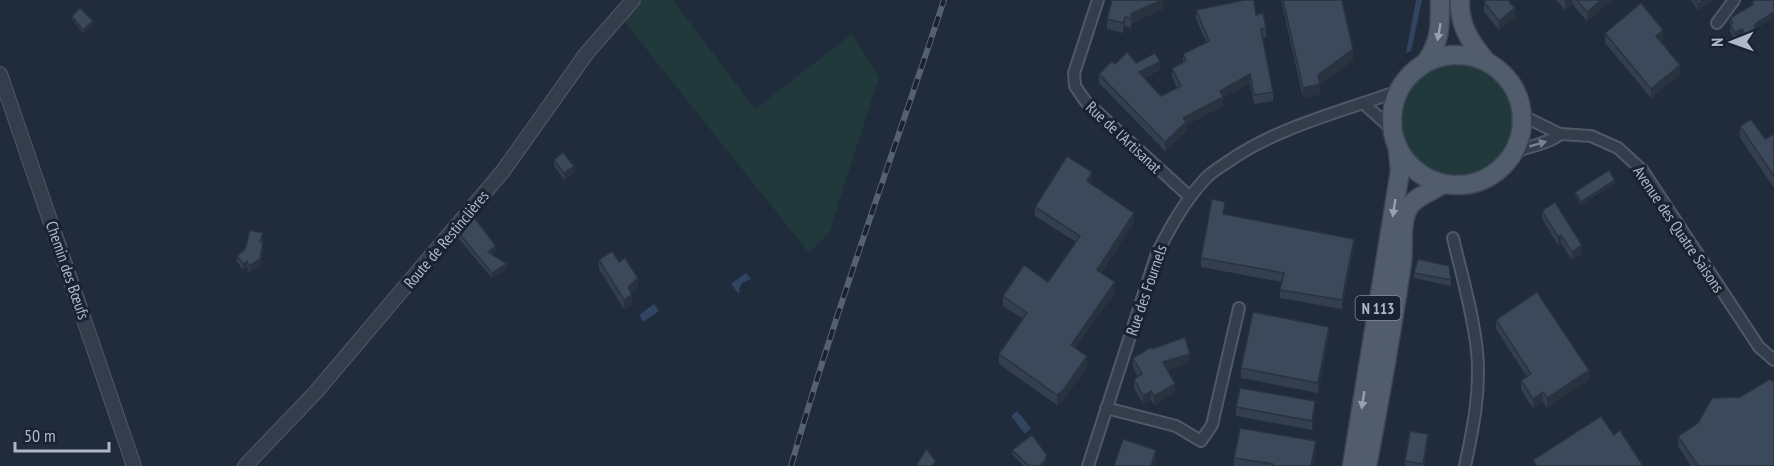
<svg xmlns="http://www.w3.org/2000/svg" width="1774" height="466" font-family="'PT Sans Narrow',sans-serif">
	<rect width="100%" height="100%" fill="#202b3b"/>
	<g fill="#22393c">
		<polygon points="642,0 673,0 755,109 852,34 879,77 829,233 809,253 623,20"/>
		<circle cx="1457" cy="121" r="56"/>
	</g>
	<g fill="#314462">
		<polygon points="1416,0 1422,0 1411,51 1406,53"/>
		<polygon points="746,273 751,279 742,283 739,289 740,292 738,293 731,284"/>
		<polygon points="654,304 659,311 643,322 639,315"/>
		<polygon points="1017,411 1031,428 1025,434 1011,416"/>
	</g>
	<g fill="none" stroke-linecap="round" stroke-linejoin="round">
		<defs>
			<g id="minor">
				<polyline points="1098,0 1074,73 1075,86 1086,102 1190,197"/>
				<polyline points="1717,23 1734,0"/>
				<polyline points="1363,103 1393,130"/>
				<polyline points="1523,116 1560,134 1591,136 1618,148 1643,171 1759,347 1774,360"/>
				<path d="M1514 152C1528 147 1550 143 1560 134"/>
				<path d="M1453 238C1462 276 1473 313 1477 351 1481 390 1473 429 1465 466"/>
				<polyline points="1106,408 1176,426 1201,441 1212,425 1239,308"/>
				<path d="M1088 466 1157 253C1171 226 1185 200 1207 177 1213 171 1222 166 1229 161 1280 126 1341 112 1398 91"/>
			</g>
			<g id="tertiary">
				<polyline points="0,74 134,466"/>
				<polyline points="245,466 315,393 503,171 586,54 633,0"/>
			</g>
			<g id="primary">
				<path d="M1460 0C1459 25 1470 42 1486 61"/>
				<circle cx="1457" cy="120" r="65"/>
				<path d="M1426 62C1441 40 1440 26 1440 0"/>
				<polyline points="1352,466 1400,171 1398,150"/>
				<path d="M1367 466C1380 398 1392 330 1402 262 1404 245 1400 222 1409 207 1416 196 1433 191 1443 184"/>
			</g>
		</defs>
		<use href="#minor" stroke="#4f5866" stroke-width="14"/>
		<use href="#tertiary" stroke="#4f5866" stroke-width="16"/>
		<use href="#primary" stroke="#3d4655" stroke-width="21"/>
		<use href="#minor" stroke="#343d4b" stroke-width="10"/>
		<use href="#tertiary" stroke="#343d4b" stroke-width="14"/>
		<use href="#primary" stroke="#515c6c" stroke-width="18"/>
		<defs>
			<path id="rail" d="M791 466C836 309 893 155 944 0"/>
		</defs>
		<use href="#rail" stroke="#556173" stroke-width="6"/>
		<use href="#rail" stroke="#192230" stroke-width="4" stroke-dasharray="11" stroke-linecap="butt"/>
	</g>
	<g fill="#333f4e">
		<polygon points="1163,0 1163,9 1132,23 1131,28 1125,26 1123,33 1107,29 1107,19"/>
		<polygon points="1281,0 1342,0 1353,60 1320,84 1320,94 1303,98"/>
		<polygon points="1556,0 1612,0 1587,21 1572,4 1565,10"/>
		<polygon points="1691,0 1712,0 1698,10"/>
		<polygon points="1755,0 1758,28 1756,31 1756,35 1745,41 1742,36 1735,40 1730,31 1730,18 1752,5 1752,2"/>
		<polygon points="1484,2 1515,18 1499,30 1484,12"/>
		<polygon points="1196,10 1256,15 1266,28 1266,37 1263,38 1273,92 1273,101 1254,104 1250,83 1223,98 1223,106 1186,125 1186,131 1165,151 1099,83 1099,74 1115,64 1160,70 1144,78 1161,96 1177,88 1172,77 1172,68 1183,62 1183,54 1206,42 1196,19"/>
		<polygon points="72,16 93,25 83,33 72,19"/>
		<polygon points="1605,33 1663,39 1661,41 1680,74 1651,98 1605,43"/>
		<polygon points="1740,126 1765,139 1774,134 1774,188 1740,138"/>
		<polygon points="554,160 574,172 564,180 554,166"/>
		<polygon points="1092,182 1091,184 1134,222 1101,273 1115,292 1075,348 1087,366 1064,399 1057,405 999,364 999,354 1023,319 1003,306 1003,296 1048,282 1076,242 1035,216 1035,207"/>
		<polygon points="1615,184 1581,205 1575,195 1575,192"/>
		<polygon points="1225,211 1224,214 1354,247 1342,309 1280,298 1280,290 1282,282 1201,267 1201,258"/>
		<polygon points="1542,211 1582,253 1572,260 1561,243 1558,245 1542,218"/>
		<polygon points="458,232 496,251 492,254 507,269 492,278 458,238"/>
		<polygon points="263,239 262,242 263,249 260,265 249,272 247,267 243,270 237,262 237,256"/>
		<polygon points="599,260 619,262 638,287 631,293 632,304 624,309 599,269"/>
		<polygon points="1414,273 1451,280 1451,286 1414,278"/>
		<polygon points="1496,320 1589,380 1547,408 1543,402 1533,408 1521,390 1521,380 1527,377 1496,329"/>
		<polygon points="1329,336 1318,393 1241,378 1241,368"/>
		<polygon points="1152,349 1190,362 1167,370 1175,393 1154,405 1151,400 1143,404 1134,388 1134,379 1138,377 1133,367 1133,358"/>
		<polygon points="1740,397 1774,466 1691,466 1678,446 1678,436"/>
		<polygon points="1236,407 1315,411 1312,430 1236,416"/>
		<polygon points="1428,441 1424,466 1405,466 1405,461"/>
		<polygon points="1012,450 1047,459 1045,464 1043,466 1024,466 1012,454"/>
		<polygon points="1316,451 1313,466 1234,466 1234,458"/>
	</g>
	<g fill="#293340">
		<polygon points="1162,0 1163,0 1163,9 1132,23 1131,28 1131,18 1132,13"/>
		<polygon points="1565,0 1572,0 1572,4 1565,10"/>
		<polygon points="1601,0 1612,0 1587,21 1587,12"/>
		<polygon points="1703,0 1712,0 1698,10 1698,4"/>
		<polygon points="1515,8 1515,18 1499,30 1499,21"/>
		<polygon points="1774,12 1774,18 1758,28 1756,31 1756,35 1745,41 1745,35 1758,22"/>
		<polygon points="1125,17 1125,26 1123,33 1123,23"/>
		<polygon points="93,21 93,25 83,33 83,30"/>
		<polygon points="1742,29 1742,36 1735,40 1735,33"/>
		<polygon points="1663,30 1663,39 1656,45 1656,36"/>
		<polygon points="1353,49 1353,60 1319,84 1320,84 1320,94 1303,98 1303,88 1318,75"/>
		<polygon points="1160,62 1160,70 1139,81 1139,72"/>
		<polygon points="1680,65 1680,74 1651,98 1651,89"/>
		<polygon points="1250,74 1250,83 1223,98 1223,106 1186,125 1186,131 1165,151 1165,142 1183,118 1220,91"/>
		<polygon points="574,166 574,172 564,180 564,173"/>
		<polygon points="1092,172 1092,182 1087,190 1087,181"/>
		<polygon points="1615,180 1615,184 1581,205 1581,202"/>
		<polygon points="1134,213 1134,222 1097,279 1097,270"/>
		<polygon points="1561,235 1561,243 1558,245 1558,237"/>
		<polygon points="1354,239 1354,247 1342,309 1342,300"/>
		<polygon points="263,243 263,249 260,265 249,272 249,266"/>
		<polygon points="1582,245 1582,253 1572,260 1572,252"/>
		<polygon points="496,246 496,251 488,257 488,252"/>
		<polygon points="247,261 247,267 243,270 243,264"/>
		<polygon points="507,264 507,269 492,278 492,273"/>
		<polygon points="638,278 638,287 628,296 628,287"/>
		<polygon points="1115,282 1115,292 1071,354 1071,345"/>
		<polygon points="632,295 632,304 624,309 624,300"/>
		<polygon points="1329,327 1329,336 1318,393 1318,383"/>
		<polygon points="1190,354 1190,362 1163,371 1163,362"/>
		<polygon points="1087,356 1087,366 1064,399 1057,405 1057,395"/>
		<polygon points="1589,370 1589,380 1547,408 1547,398"/>
		<polygon points="1175,384 1175,393 1154,405 1154,396"/>
		<polygon points="1151,391 1151,400 1143,404 1143,396"/>
		<polygon points="1543,392 1543,402 1533,408 1533,399"/>
		<polygon points="1315,401 1315,411 1312,430 1312,421"/>
		<polygon points="1428,434 1428,441 1423,466 1423,464"/>
		<polygon points="1316,441 1316,451 1313,466 1311,466"/>
		<polygon points="1156,450 1156,460 1154,466 1151,466"/>
		<polygon points="1047,455 1045,464 1043,466 1039,466"/>
	</g>
	<g fill="#3b495b" stroke="#293340" stroke-width="1.5">
		<polygon points="1112,0 1162,0 1132,13 1131,18 1125,17 1123,23 1107,19"/>
		<polygon points="1244,0 1254,0 1256,15 1263,13 1266,28 1261,29 1273,92 1254,95 1250,74 1220,91 1223,97 1183,118 1186,122 1165,142 1099,74 1112,61 1115,64 1127,52 1136,63 1155,53 1160,62 1139,72 1161,96 1181,86 1172,68 1186,61 1183,54 1209,41 1196,10"/>
		<polygon points="1283,0 1342,0 1353,49 1318,75 1320,84 1303,88"/>
		<polygon points="1486,0 1508,0 1515,8 1499,21 1484,2"/>
		<polygon points="1577,0 1601,0 1587,12"/>
		<polygon points="1695,0 1703,0 1698,4"/>
		<polygon points="1755,0 1774,0 1774,12 1758,22 1754,26 1756,28 1745,35 1742,29 1735,33 1730,25 1733,23 1730,18 1754,4 1752,2"/>
		<polygon points="1641,3 1663,30 1656,36 1680,65 1651,89 1605,33"/>
		<polygon points="80,8 93,21 83,30 72,16"/>
		<polygon points="1751,119 1765,139 1774,134 1774,148 1773,149 1774,151 1774,176 1740,126"/>
		<polygon points="563,152 574,166 564,173 554,160"/>
		<polygon points="1067,156 1092,172 1087,181 1134,213 1097,270 1115,282 1071,345 1087,356 1064,389 1057,395 999,354 1027,313 1003,296 1024,265 1048,282 1080,236 1035,207"/>
		<polygon points="1609,170 1615,180 1581,202 1575,192"/>
		<polygon points="1212,199 1225,202 1223,214 1354,239 1342,300 1280,290 1284,273 1201,258"/>
		<polygon points="1555,202 1582,245 1572,252 1561,235 1558,237 1542,211"/>
		<polygon points="473,216 496,246 488,252 507,264 492,273 458,232"/>
		<polygon points="250,230 263,233 260,242 263,243 260,259 249,266 247,261 243,264 237,256 245,249"/>
		<polygon points="612,251 619,262 625,258 638,278 628,287 632,295 624,300 599,260"/>
		<polygon points="1418,259 1449,266 1451,280 1414,273"/>
		<polygon points="1537,292 1589,370 1547,398 1543,392 1533,399 1521,380 1531,374 1496,320"/>
		<polygon points="1253,312 1329,327 1318,383 1241,368"/>
		<polygon points="1185,337 1190,354 1163,362 1175,384 1154,396 1151,391 1143,396 1134,379 1142,374 1133,358 1151,347 1152,349"/>
		<polygon points="1770,379 1774,382 1774,466 1698,466 1678,436 1698,423 1712,398 1740,397"/>
		<polygon points="1240,388 1315,401 1312,421 1236,407"/>
		<polygon points="1601,416 1614,435 1620,430 1643,466 1537,466 1533,460"/>
		<polygon points="1240,428 1316,441 1311,466 1272,466 1273,464 1234,458"/>
		<polygon points="1410,431 1428,434 1423,464 1405,461"/>
		<polygon points="1032,435 1047,455 1045,460 1039,466 1029,466 1012,450"/>
		<polygon points="1123,439 1156,450 1151,466 1114,466"/>
		<polygon points="926,449 936,461 932,466 916,466"/>
	</g>
	<defs><path id="oneway-solid" d="M-6-.8H1V-3.2L6.5 0L1 3.2V.8H-6Z" transform="scale(1.5)"/></defs>
	<g fill="#98a1b1">
		<use href="#oneway-solid" transform="translate(1439 32) rotate(100)"/>
		<use href="#oneway-solid" transform="translate(1394 208) rotate(99)"/>
		<use href="#oneway-solid" transform="translate(1363 400) rotate(99)"/>
	</g>
	<use fill="#788190" href="#oneway-solid" transform="translate(1538 144) rotate(-16)"/>
	<g text-anchor="middle" dominant-baseline="central" stroke-width="6" stroke-linejoin="round" paint-order="stroke">
		<rect fill="#192230" stroke="#828b9a" stroke-width="1.5" x="1355.5" y="296" width="45" height="24" rx="4.5"/>
		<g font-size="15" font-weight="bold" fill="#afb8c8">
			<text x="1378" y="308">N 113</text>
		</g>
		<g font-size="16" fill="#afb8c8" stroke="#192230">
			<text transform="translate(1124 137) rotate(43)">Rue de l'Artisanat</text>
			<text transform="translate(1679 229) rotate(56)">Avenue des Quatre Saisons</text>
			<text transform="translate(446 239) rotate(-50)">Route de Restinclières</text>
			<text transform="translate(68 270) rotate(71)">Chemin des Bœufs</text>
			<text transform="translate(1146 290) rotate(-71)">Rue des Fournels</text>
		</g>
	</g>
	<g transform="translate(1732 42) rotate(269)" stroke="#192230" stroke-width="4.5" paint-order="stroke">
	<path d="M0-4.5L10 22L0 15L-10 22Z" fill="#afb8c8"/>
	<text y="-9" font-size="16" font-weight="bold" text-anchor="middle" fill="#afb8c8">N</text>
	</g>
	<path d="M15 442v9h94v-9" fill="none" stroke="#afb8c8" stroke-width="3"/>
	<text x="24" y="442" font-size="18" fill="#afb8c8" stroke="#192230" stroke-width="4.5" paint-order="stroke">50 m</text>
</svg>
